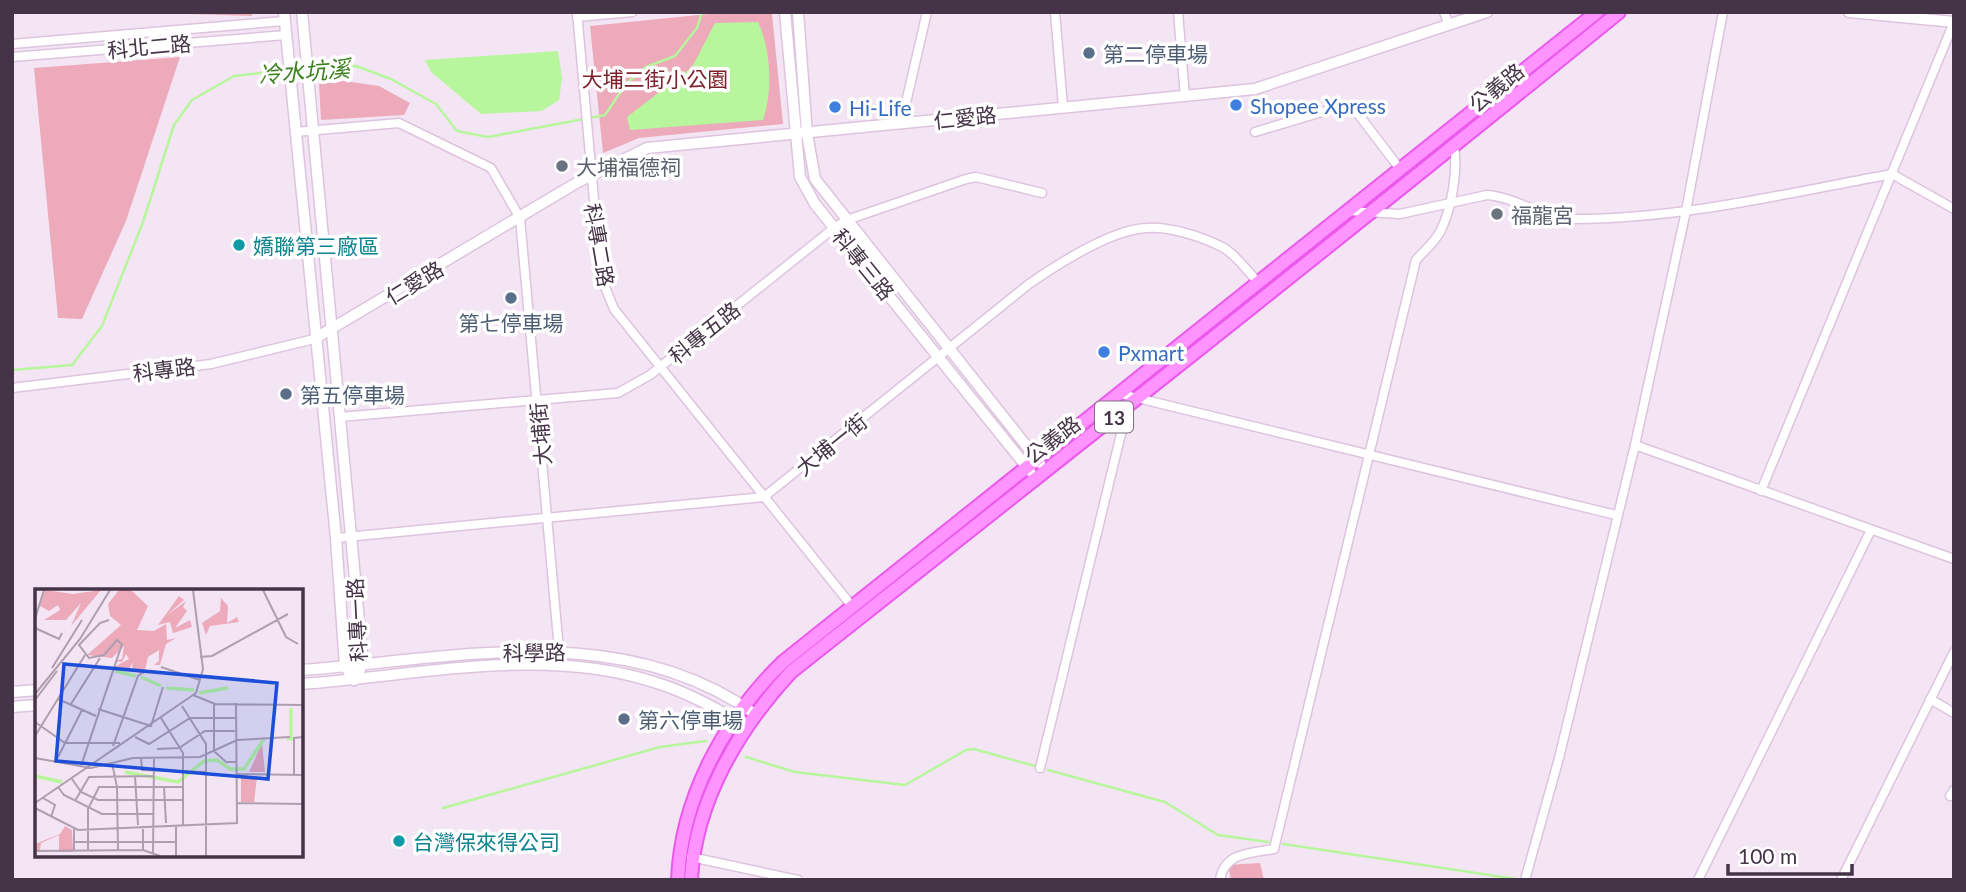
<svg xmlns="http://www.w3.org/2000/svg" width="1966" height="892" font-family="Lato,'Noto Sans TC',sans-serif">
	<rect width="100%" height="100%" fill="#f4e5f4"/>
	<g fill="#ecaabb">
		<polygon points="129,12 252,12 252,16"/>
		<polygon points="728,12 772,14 783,124 639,138 603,153 590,26"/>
		<polygon points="180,57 126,221 82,319 58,318 34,68"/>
		<polygon points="344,81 379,86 410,103 404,115 321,120 319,84"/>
		<polygon points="1260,863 1264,880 1231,880 1228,865"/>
	</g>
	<g fill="#b7f69c">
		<path d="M758 22C771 50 773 91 763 120L630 130 627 117 692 67 715 23Z"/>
		<polygon points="558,51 562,78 559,100 542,111 481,114 431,72 425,60"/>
	</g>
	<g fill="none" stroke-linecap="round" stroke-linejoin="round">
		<g stroke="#b7f69c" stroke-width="2.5">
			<polyline points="311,68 356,66 391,79 436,104 457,131 488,137 605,115 626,84 646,67 675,56 697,28 702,12"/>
			<polyline points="12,370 72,365 102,326 143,222 174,125 192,100 234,76 287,70"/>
			<polyline points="746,757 795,772 905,785 966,750 974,749 1035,766"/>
			<polyline points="1048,770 1165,802 1218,835 1268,842"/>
			<polyline points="443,808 660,747 706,741"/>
			<polyline points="1283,844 1516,879"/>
		</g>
		<defs>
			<g id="minor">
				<polyline points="577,12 601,277 614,309 851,605"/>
				<polyline points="1055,12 1063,107"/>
				<polyline points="1178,12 1185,97"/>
				<polyline points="1444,12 1449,25"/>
				<polyline points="577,17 632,12"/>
				<polyline points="12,44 284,21"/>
				<polyline points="12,57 286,35"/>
				<polyline points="901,124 927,12"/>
				<polyline points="295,132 399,123 491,168 520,218 559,650"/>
				<polyline points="1255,132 1342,106 1352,106 1400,169"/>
				<path d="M1348 211 1400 214 1487 195C1516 197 1544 219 1574 219 1681 219 1788 193 1892 174L1954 209"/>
				<polyline points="12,388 211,364 314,339"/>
				<polyline points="1121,394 1616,515"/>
				<polyline points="340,417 618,393 650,375 834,228 847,220 966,179 976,177 1042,193"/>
				<polyline points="1635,445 1954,559"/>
				<polyline points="1761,491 1954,22"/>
				<path d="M336 538 764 497 1029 284C1058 264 1110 230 1146 228 1170 226 1203 237 1224 248 1237 256 1248 272 1259 283"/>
				<polyline points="1930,699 1954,713"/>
				<polyline points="1040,768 1128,405"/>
				<polyline points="1950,796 1954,790"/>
				<polyline points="691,857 798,880"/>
				<path d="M1220 880C1224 852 1252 853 1274 849L1416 260C1424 251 1436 241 1441 230 1452 207 1458 170 1454 146"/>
				<polyline points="1525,880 1559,758 1635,445 1686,211 1723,12"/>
				<polyline points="1698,880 1871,530"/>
				<polyline points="1841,880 1954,652"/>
			</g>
			<g id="tertiary">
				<polyline points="284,12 336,538 345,666 354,680"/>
				<polyline points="302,12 363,664 354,680"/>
				<polyline points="785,12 800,177 815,204 1030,471"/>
				<polyline points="798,12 807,134 815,179 1040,463"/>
				<polyline points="1849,12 1954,22"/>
				<polyline points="314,339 578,182 647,148 1255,89 1487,12"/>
				<path d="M301 670C452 659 621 618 755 714"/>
				<path d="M301 684C417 676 543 645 657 683 689 693 719 710 748 727"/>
				<polyline points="12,692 37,690"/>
				<polyline points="12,707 37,705"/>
			</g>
			<g id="primary">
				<path d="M678 880C681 798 725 718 783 662L1597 12"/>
				<path d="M691 880C695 801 739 728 791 672 1068 453 1345 235 1619 12"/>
			</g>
		</defs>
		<use href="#minor" stroke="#ddc4de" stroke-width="11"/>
		<use href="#tertiary" stroke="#ddc4de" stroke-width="13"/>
		<use href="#primary" stroke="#eb59ed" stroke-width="16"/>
		<use href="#minor" stroke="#fff" stroke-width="8"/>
		<use href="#tertiary" stroke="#fff" stroke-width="10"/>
		<use href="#primary" stroke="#ff93ff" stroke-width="12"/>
	</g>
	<g fill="#5c6f8a" stroke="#fff" stroke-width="2.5">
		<circle cx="1089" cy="53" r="7"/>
		<circle cx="511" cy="298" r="7"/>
		<circle cx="286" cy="394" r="7"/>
		<circle cx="624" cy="719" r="7"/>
	</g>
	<g fill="#3f7fe0" stroke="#fff" stroke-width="2.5">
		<circle cx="1236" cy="105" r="7"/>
		<circle cx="835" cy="107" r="7"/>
		<circle cx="1104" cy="352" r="7"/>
	</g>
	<g fill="#6b7280" stroke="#fff" stroke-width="2.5">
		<circle cx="562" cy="166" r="7"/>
		<circle cx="1497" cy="214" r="7"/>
	</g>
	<g fill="#0f9aa8" stroke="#fff" stroke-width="2.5">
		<circle cx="239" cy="245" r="7"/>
		<circle cx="399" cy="841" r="7"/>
	</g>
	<g text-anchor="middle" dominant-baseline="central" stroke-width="7" stroke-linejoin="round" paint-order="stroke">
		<rect fill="#fff" stroke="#7d717e" stroke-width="2" x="1095" y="401.5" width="38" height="31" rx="5"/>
		<g font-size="19" font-weight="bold" fill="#453447">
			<text x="1114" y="417">13</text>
		</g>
		<g font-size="21" fill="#453447" stroke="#fff">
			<text transform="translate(149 46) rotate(-5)">科北二路</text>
			<text transform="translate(1496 87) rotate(-39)">公義路</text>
			<text transform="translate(965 117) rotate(-6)">仁愛路</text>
			<text transform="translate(600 245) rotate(80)">科專二路</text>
			<text transform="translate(864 264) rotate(51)">科專三路</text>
			<text transform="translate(414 282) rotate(-31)">仁愛路</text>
			<text transform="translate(704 332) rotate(-39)">科專五路</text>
			<text transform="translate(164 369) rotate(-7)">科專路</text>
			<text transform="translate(540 434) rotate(-95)">大埔街</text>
			<text transform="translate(1052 439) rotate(-37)">公義路</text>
			<text transform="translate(831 444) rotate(-39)">大埔一街</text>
			<text transform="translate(356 620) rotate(-93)">科專一路</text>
			<text transform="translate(534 652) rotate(-1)">科學路</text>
		</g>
		<g font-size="21" fill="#4e5e75" stroke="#fff" text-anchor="start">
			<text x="1103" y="53">第二停車場</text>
			<text x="511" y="322" text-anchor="middle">第七停車場</text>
			<text x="300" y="394">第五停車場</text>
			<text x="638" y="719">第六停車場</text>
		</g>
		<g font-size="21" fill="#7d222b" stroke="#fff">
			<text x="655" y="78">大埔二街小公園</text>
		</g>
		<g font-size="21" fill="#366cbe" stroke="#fff" text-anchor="start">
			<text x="1250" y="105">Shopee Xpress</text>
			<text x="849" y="107">Hi-Life</text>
			<text x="1118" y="352">Pxmart</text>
		</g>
		<g font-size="21" fill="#5b616d" stroke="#fff" text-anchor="start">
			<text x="576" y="166">大埔福德祠</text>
			<text x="1511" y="214">福龍宮</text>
		</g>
		<g font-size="21" fill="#0d838f" stroke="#fff" text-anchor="start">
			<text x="253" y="245">嬌聯第三廠區</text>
			<text x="413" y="841">台灣保來得公司</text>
		</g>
		<g font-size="23" font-style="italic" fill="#3b801d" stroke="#fff">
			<text transform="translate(304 71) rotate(-4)">冷水坑溪</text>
		</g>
	</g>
	<g transform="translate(35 589)">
		<rect width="268" height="268" fill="#f4e5f4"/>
		<path d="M10 1 38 5 66 1 36 37 46 14 31 31H9L25 21 23 16 14 22 5 17ZM84 1H96L113 17 102 41 119 42 131 35 132 51 141 49 131 55 125 76H119L124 72V61L113 68 109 85 98 82 97 74 94 81 79 78 94 70 91 65 87 73 79 72 87 70 89 57 77 69 52 66 86 36 75 27 73 15ZM144 7 149 11 132 26 151 12 148 18 152 22 140 39 155 31 157 38 138 44 135 33 123 36ZM186 9 193 17 192 34 202 28 204 33 175 37 171 46 167 34 185 22ZM227 155 230 183H214L222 165ZM206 186 222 188 219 213H206ZM30 237 37 241 38 263H24V246L6 254 5 262H0V255L25 245Z" fill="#ecaabb"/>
		<path fill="none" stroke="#b7f69c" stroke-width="3.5" d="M80 82 101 87M106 88 126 97M131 99 159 101M164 104 193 99M252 150H256V119M90 183 143 193 169 172 182 171 195 180H209L229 150M0 187 27 193"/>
		<path fill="none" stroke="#ae9eaf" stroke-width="2" d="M228 1 251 48 263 55M0 30 9 1M0 39 24 50 27 44M165 68 177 67 253 25M126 78 165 91M17 79 47 31M167 87 223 92M0 105 45 50 75 1M158 106 180 115 268 116M23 110 61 127M0 111 22 82M36 115 65 69M179 115V162L191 173H202M147 117 171 155V267M63 120 116 137 128 98M126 129 148 164V236M0 133 30 154H85M0 147 50 66M100 148 114 155 155 129H202M78 157 103 87 110 82M122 160 144 159 170 142H200M0 169 56 179 98 169 165 168 202 151 255 148M106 169 107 181 171 183M22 170 47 121M77 174 82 198 83 261M46 177 87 55 82 51 69 66 54 69 44 56 65 34 74 31M202 185 268 186M259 186V149L268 148M100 187 103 236M37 190 46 203 63 211H148M23 198 29 206 67 225H119M129 198 131 234M8 209 20 216 16 228M40 212 54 188 119 187M0 214 161 104 168 80 158 1M201 214 268 215M0 219 43 241 202 234 201 114M141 236V267M39 253H141M53 261V220L64 198H147M108 261V237M0 262 108 261 125 267M39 263V240M118 264 119 169"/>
		<path fill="#1d4ed8" fill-opacity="0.15" stroke="#1d4ed8" stroke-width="3.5" d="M29 75 242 94 233 190 21 172Z"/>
		<rect width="268" height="268" fill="none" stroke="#453447" stroke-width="3.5"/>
	</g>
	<rect width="1966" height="892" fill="none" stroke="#453447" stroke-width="28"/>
	<path d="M1728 864v10h124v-10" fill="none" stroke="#453447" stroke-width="3.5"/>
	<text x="1738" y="864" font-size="21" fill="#453447" stroke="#ffffff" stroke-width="5" paint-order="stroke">100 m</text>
</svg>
